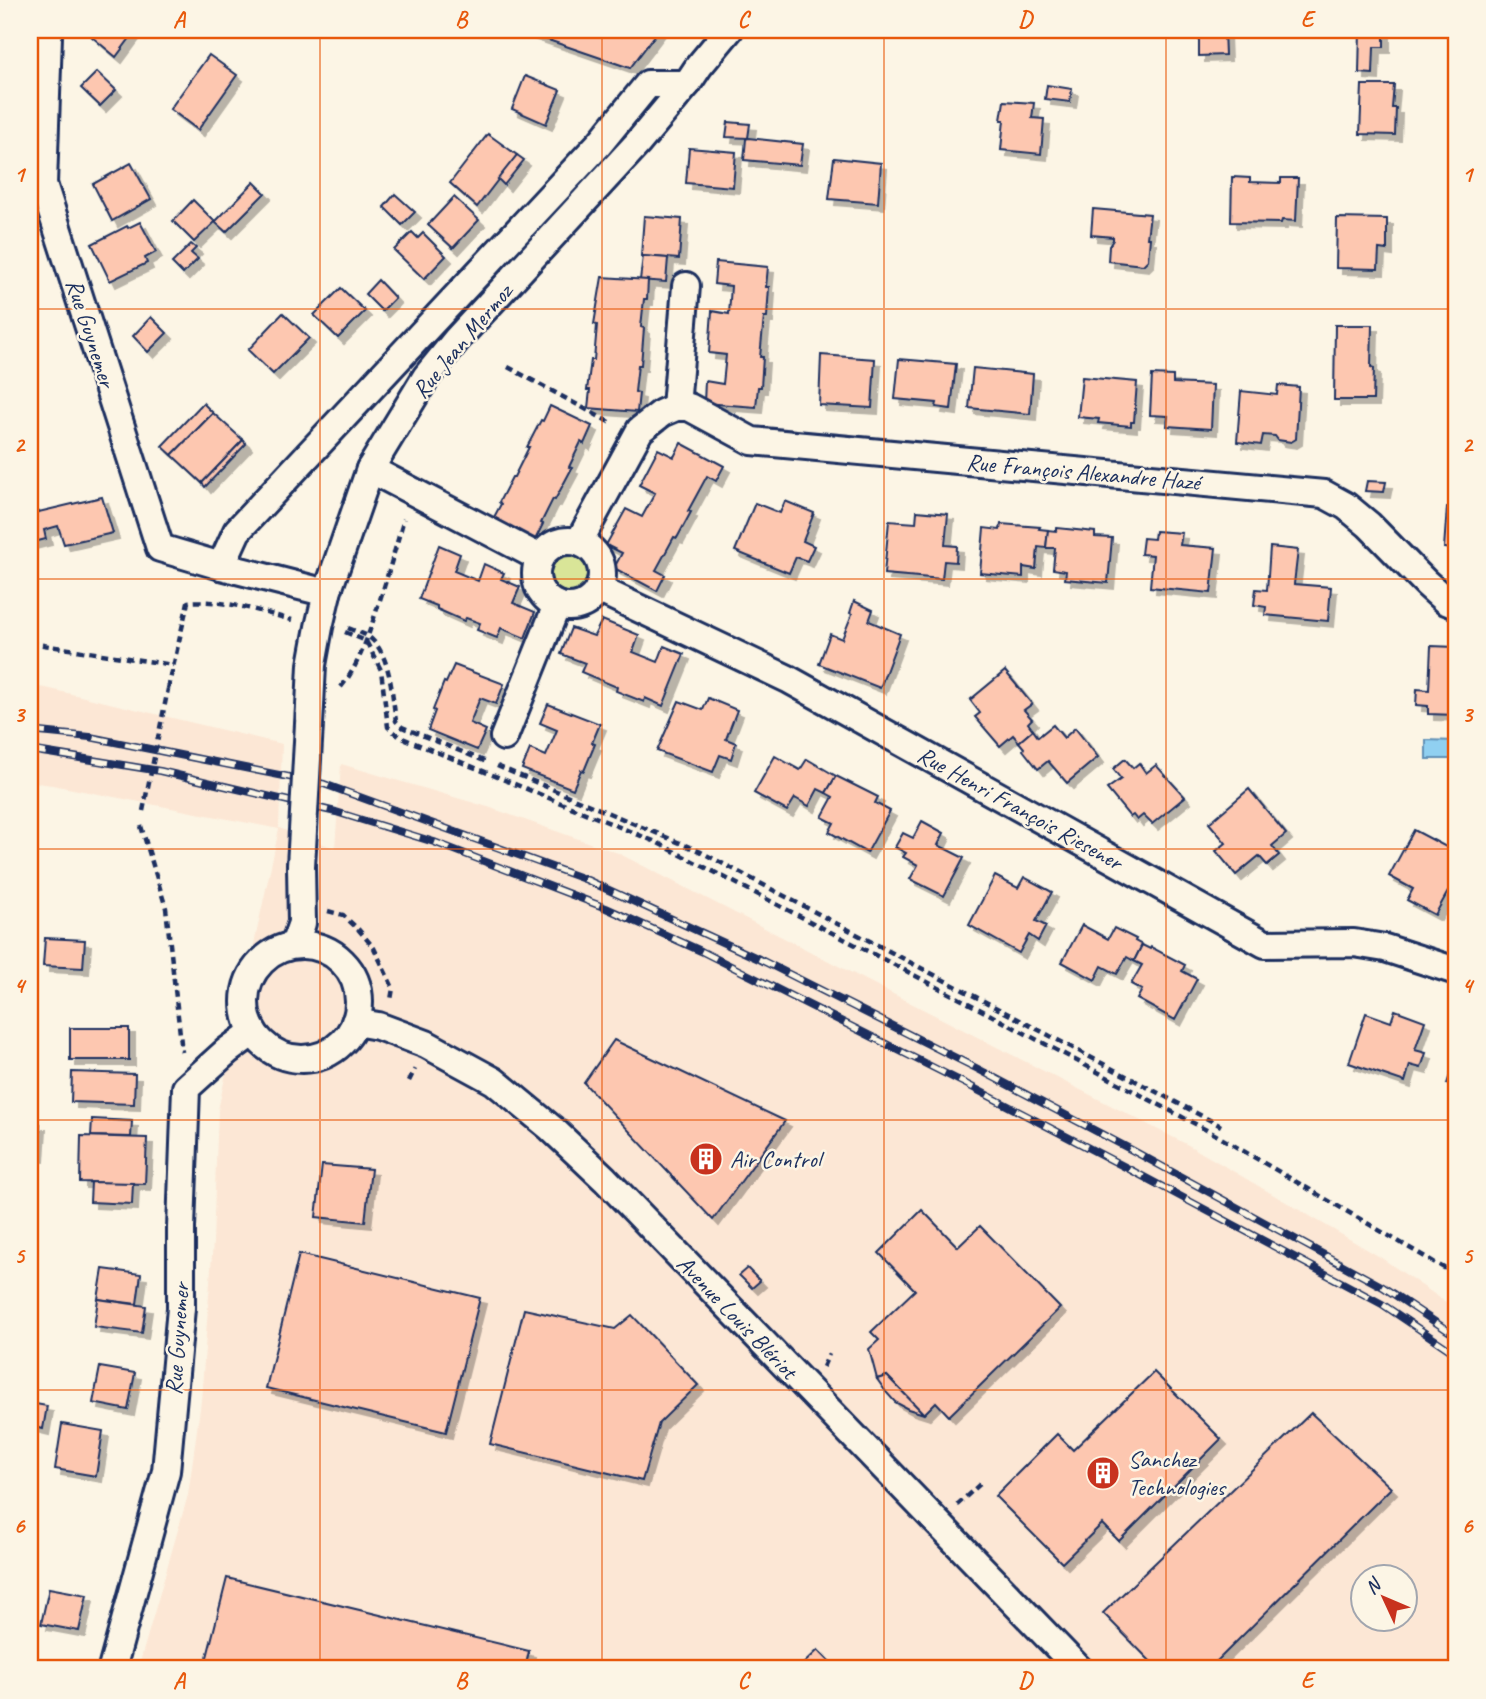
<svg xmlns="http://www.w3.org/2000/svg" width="1486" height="1699" font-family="Caveat,sans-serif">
	<defs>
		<filter id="shadow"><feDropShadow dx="6" dy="6" stdDeviation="0" flood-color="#0004"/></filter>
	</defs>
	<rect width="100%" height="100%" fill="#fcf5e5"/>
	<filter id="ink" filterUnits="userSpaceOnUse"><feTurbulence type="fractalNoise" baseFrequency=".0143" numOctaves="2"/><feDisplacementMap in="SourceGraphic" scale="14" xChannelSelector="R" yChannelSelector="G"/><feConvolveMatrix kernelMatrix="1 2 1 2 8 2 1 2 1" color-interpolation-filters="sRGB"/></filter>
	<g filter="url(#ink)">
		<path fill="#fce7d5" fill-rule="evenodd" d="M30 686 46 688 282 744 279 828 335 848 341 764 488 807 618 853 1190 1146 1380 1257 1456 1309V1669H138L188 1495 201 1401 213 1242 218 1110 279 829 52 785 30 782ZM1364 1576H1406V1618H1364Z"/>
		<circle fill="#d9e598" stroke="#7a8a7b" stroke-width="2" cx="569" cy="574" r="18"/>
		<polygon fill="#90d0f1" stroke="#6190b6" stroke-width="2" points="1426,740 1456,741 1456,759 1426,759"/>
		<g fill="#fdc7b0" stroke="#1b2f5e" stroke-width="2" filter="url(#shadow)">
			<polygon points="98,30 136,30 116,57 92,37"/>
			<polygon points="519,30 659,30 630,68"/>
			<polygon points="1199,30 1224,30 1225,55 1199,56"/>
			<polygon points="1360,30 1384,30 1384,47 1374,47 1373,74 1359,73"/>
			<polygon points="209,55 237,75 198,130 170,109"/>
			<polygon points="97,72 116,90 100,106 81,88"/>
			<polygon points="525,76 560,90 546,124 512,109"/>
			<polygon points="1047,85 1072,89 1070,102 1045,99"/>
			<polygon points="1362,85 1394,85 1392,108 1396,108 1395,135 1360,134"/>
			<polygon points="1004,101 1034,103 1032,118 1044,119 1041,154 1001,150 1004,120 1001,120"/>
			<polygon points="728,122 750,124 748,138 726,137"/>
			<polygon points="488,134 517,155 477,207 450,183"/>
			<polygon points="748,138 803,144 800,165 744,160 746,139"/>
			<polygon points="689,148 736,152 733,187 686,183"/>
			<polygon points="517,155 524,160 504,185 498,179"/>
			<polygon points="834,158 881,163 878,203 829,199"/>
			<polygon points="131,163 151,199 112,221 93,184"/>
			<polygon points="1232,177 1250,178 1250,182 1281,183 1281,178 1298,178 1296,221 1282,220 1281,223 1231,222"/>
			<polygon points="254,182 265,193 226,232 215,222"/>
			<polygon points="395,194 415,212 402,225 384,207"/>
			<polygon points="454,197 479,220 453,248 428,225"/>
			<polygon points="193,200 215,222 194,242 173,221"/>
			<polygon points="1093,209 1150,214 1147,238 1150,238 1148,260 1143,265 1108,261 1109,246 1113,240 1113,237 1091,235"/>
			<polygon points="644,216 682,219 679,259 641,256"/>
			<polygon points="1337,218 1387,219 1387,250 1379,249 1378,269 1336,268"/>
			<polygon points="140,222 156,252 145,258 147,263 110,281 92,244 127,226 128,228"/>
			<polygon points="412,232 418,238 423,233 446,256 424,279 394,250"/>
			<polygon points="191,244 196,248 191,253 198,259 183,274 172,263"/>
			<polygon points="643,256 668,258 666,282 640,280"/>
			<polygon points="716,262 768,267 766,287 769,287 767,317 764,317 760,357 763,357 761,387 758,387 756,407 704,403 705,381 723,384 726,355 709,353 712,311 729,314 731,286 714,284"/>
			<polygon points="602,277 648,280 647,299 644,299 641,327 644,328 641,365 638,365 635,392 639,393 637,412 588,408 590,390 587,390 591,360 594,360 597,325 594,324"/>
			<polygon points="378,280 395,298 382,311 365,294"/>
			<polygon points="341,288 365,311 338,338 314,315"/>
			<polygon points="283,313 309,338 273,374 248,350"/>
			<polygon points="151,317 167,333 148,352 133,336"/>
			<polygon points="1335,325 1372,325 1371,367 1374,368 1373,400 1334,400"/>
			<polygon points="821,355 875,359 872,408 819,405"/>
			<polygon points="899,359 956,364 951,409 936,407 937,403 895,399"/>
			<polygon points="973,368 1033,374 1030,414 969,408"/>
			<polygon points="1152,375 1173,376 1173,383 1213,385 1211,429 1167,426 1168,416 1150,415"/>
			<polygon points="1082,377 1137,382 1134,422 1131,422 1131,426 1098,423 1099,419 1078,417"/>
			<polygon points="1278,385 1299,387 1296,439 1291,442 1278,440 1275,436 1263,435 1261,445 1237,442 1241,391 1277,395"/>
			<polygon points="203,403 213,413 172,455 162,446"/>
			<polygon points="550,406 592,426 584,444 581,442 569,467 572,468 555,500 553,499 541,523 543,524 535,540 493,519 501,504 499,502 512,477 514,477 529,447 527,447 541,420 543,421"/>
			<polygon points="213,413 243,440 202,483 172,455"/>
			<polygon points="243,440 246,444 205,487 202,483"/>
			<polygon points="681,443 724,466 716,481 707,476 688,511 691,512 677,538 674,537 656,570 665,575 657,591 614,568 622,553 606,545 626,509 642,517 655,493 639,485 658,449 674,457"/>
			<polygon points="1367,481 1386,482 1384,492 1365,491"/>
			<polygon points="102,497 113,533 64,544 58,526 44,530 46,539 30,543 30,514"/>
			<polygon points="785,501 814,513 803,541 814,546 807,561 796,557 789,573 735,551 755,503 780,513"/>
			<polygon points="1447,507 1456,507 1456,549 1444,548"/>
			<polygon points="917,511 948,514 945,545 957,546 956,562 944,561 942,579 884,574 889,521 916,523"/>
			<polygon points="1001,524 1040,527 1039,529 1048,530 1046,548 1038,547 1036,569 1023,567 1023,577 980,573 984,528 1000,530"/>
			<polygon points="1057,528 1095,532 1095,537 1112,538 1108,583 1065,579 1066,571 1053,569 1055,548 1046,548 1048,530 1056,531"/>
			<polygon points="1155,531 1182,533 1180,545 1216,548 1211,593 1150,587 1153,555 1141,554 1143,538 1154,539"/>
			<polygon points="439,545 460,554 454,571 478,581 484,564 504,573 501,579 520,587 513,603 535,612 525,638 501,628 497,638 477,630 480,623 466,618 464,621 437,609 437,606 419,599"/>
			<polygon points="1270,547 1298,550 1294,584 1331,587 1328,621 1265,615 1266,607 1254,605 1256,589 1267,590"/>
			<polygon points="854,601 873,610 869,621 900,634 880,688 819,664 830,634 842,639 852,614 850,613"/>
			<polygon points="602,620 639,635 633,652 658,662 664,646 684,654 663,706 645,698 644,702 616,691 617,687 581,672 585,663 561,654 571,628 594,636"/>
			<polygon points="1431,646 1456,647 1456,715 1428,714 1428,706 1416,705 1417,689 1429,690"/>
			<polygon points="454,665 504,684 496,704 480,698 470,723 486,730 477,750 428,730 435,711 433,710 444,682 446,683"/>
			<polygon points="1005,671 1032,704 1024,710 1032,719 1028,723 1033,730 1019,742 1013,735 1000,746 975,717 980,713 970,700"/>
			<polygon points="708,698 737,710 726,739 736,743 731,759 720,755 713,772 657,751 679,701 703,710"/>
			<polygon points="548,704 600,724 592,743 595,744 584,771 581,770 573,789 522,769 530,749 546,756 557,730 540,723"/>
			<polygon points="1053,725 1064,738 1075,728 1098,757 1067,783 1048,761 1038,769 1023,750 1024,748 1019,742 1033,730 1038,737"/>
			<polygon points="775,756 800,770 807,759 836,776 826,793 818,789 809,806 795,798 787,811 754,793"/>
			<polygon points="1125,759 1133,768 1139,763 1146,773 1156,765 1185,797 1152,824 1143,815 1137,820 1133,815 1130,817 1107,789 1121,779 1113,769"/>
			<polygon points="836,776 878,797 875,803 890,811 867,853 829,832 834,823 822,817 833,797 826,793"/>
			<polygon points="1249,789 1286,834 1272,846 1279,855 1267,865 1259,856 1236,875 1216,851 1226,843 1209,823"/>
			<polygon points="922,821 944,833 938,845 964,858 944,896 910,879 918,865 903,857 906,853 895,847 903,833 913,838"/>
			<polygon points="1414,830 1456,852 1456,891 1450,888 1435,915 1407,900 1413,889 1389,876"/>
			<polygon points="995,876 1018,888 1024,877 1052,892 1036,921 1046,926 1038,941 1029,935 1019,953 969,925"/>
			<polygon points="1082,925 1108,939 1114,928 1136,939 1135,941 1142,945 1134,961 1127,957 1117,974 1102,966 1095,980 1062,962"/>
			<polygon points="45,938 85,940 83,968 43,966"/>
			<polygon points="1142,945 1150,949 1151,947 1185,965 1182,971 1197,979 1175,1020 1137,999 1142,990 1131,984 1142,965 1134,961"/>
			<polygon points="1395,1010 1425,1021 1415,1050 1426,1053 1421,1068 1410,1065 1405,1082 1349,1063 1366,1013 1391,1022"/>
			<rect x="70" y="1028" width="59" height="32"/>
			<polygon points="614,1040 785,1121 713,1220 584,1083"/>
			<polygon points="1456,1056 1456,1087 1447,1084"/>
			<polygon points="72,1072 135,1074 134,1104 71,1102"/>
			<polygon points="92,1119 132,1121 131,1137 91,1136"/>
			<polygon points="30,1124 40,1124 38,1156 30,1155"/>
			<polygon points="81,1136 147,1138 145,1184 80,1182"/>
			<polygon points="322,1165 371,1169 365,1222 316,1217"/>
			<polygon points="91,1182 133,1183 132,1204 90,1202"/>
			<polygon points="922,1210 958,1247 980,1226 1060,1308 949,1416 936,1402 924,1414 887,1376 877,1379 869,1349 879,1340 871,1332 915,1290 879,1253"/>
			<polygon points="299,1254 480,1298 446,1432 266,1388"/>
			<polygon points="747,1268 760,1281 752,1288 739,1275"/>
			<polygon points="103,1269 141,1274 137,1304 98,1299"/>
			<polygon points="98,1299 146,1306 142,1333 94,1327"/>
			<polygon points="524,1309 615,1329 632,1315 698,1385 659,1423 642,1481 490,1444"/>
			<polygon points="100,1367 135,1373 128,1410 93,1403"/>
			<polygon points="1154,1372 1221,1439 1119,1541 1102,1524 1062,1563 995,1496 1057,1434 1073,1450"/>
			<polygon points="887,1376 924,1414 908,1409 895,1402 886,1392 877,1379"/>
			<polygon points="30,1403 47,1406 43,1429 30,1426"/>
			<polygon points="1311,1413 1391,1488 1209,1669 1158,1669 1103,1613"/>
			<polygon points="62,1424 103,1431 96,1476 55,1469"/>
			<polygon points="227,1578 529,1651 525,1669 204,1669"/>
			<polygon points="49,1588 87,1595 79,1631 41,1624"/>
			<polygon points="818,1650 837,1669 798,1669"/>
		</g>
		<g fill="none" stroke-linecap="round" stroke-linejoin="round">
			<defs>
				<g id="street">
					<polyline points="48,36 43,184 160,548 221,566 327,593"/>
					<polyline points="676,407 686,286"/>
					<polyline points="370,469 540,558"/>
					<circle cx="569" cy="574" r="33"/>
					<polyline points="579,542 640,430 662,413 676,407 689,407 752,441 1324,494 1346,506 1369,525 1426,583 1446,601 1456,605"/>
					<polyline points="221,566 237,531 599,144 648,84 687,84"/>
					<polyline points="598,589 788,679 1265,944 1354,943 1385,948 1456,971"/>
					<polyline points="310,706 312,665 319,627 327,593 370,469 426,377 457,339 637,144 687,84 699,66 729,30"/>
					<polyline points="504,737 557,605"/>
					<polyline points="294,945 302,923 301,866"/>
					<circle cx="302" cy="1002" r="57"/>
					<polyline points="355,1022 378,1026 426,1044 494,1081 551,1128 605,1179 1079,1669"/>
					<polyline points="112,1669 166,1471 181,1308 181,1228 186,1088 227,1051 253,1032"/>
				</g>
			</defs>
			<use href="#street" stroke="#1b2f5e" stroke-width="32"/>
			<g stroke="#1b2f5e" stroke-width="4.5" stroke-dasharray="7 5" stroke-linecap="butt">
				<polyline points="508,367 611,423"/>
				<path d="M348 628C355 631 363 633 369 637 391 654 392 696 396 721L402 727 489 763"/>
				<polyline points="345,632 366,641 381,670 388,727 400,737 656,842 970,1004 1216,1135 1456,1275"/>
				<polyline points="30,643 173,665"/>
				<path d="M341 687C357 668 366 642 374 618 385 586 394 552 404 519"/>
				<path d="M168 689 188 602C224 599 258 611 292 620"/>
				<polyline points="497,766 699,851 1221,1126"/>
				<polyline points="141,826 166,908 182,1052"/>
				<polyline points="328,911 343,915 358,929 374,948 393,988 391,1000"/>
				<polyline points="409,1081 415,1069"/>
				<polyline points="823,1367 829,1354"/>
				<polyline points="957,1505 980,1484"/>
			</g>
			<use href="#street" stroke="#fcf5e5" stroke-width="26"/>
			<defs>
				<g id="rail">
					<polyline points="30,731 90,737 324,784 587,880 759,959 976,1068 1130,1149 1383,1287 1456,1336"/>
					<polyline points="30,750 160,771 336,812 434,842 606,908 701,951 966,1084 1129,1169 1382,1304 1456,1354"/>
				</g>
			</defs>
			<use href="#rail" stroke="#1b2f5e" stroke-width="8"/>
			<use href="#rail" stroke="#fcf5e5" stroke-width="5" stroke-dasharray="16" stroke-linecap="butt"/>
			<defs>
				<polyline id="street-bridge" points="301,866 310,706"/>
			</defs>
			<use href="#street-bridge" stroke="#1b2f5e" stroke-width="32" stroke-linecap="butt"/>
			<polyline stroke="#1b2f5e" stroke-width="4.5" stroke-dasharray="7 5" stroke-linecap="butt" points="143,811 168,689"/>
			<use href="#street-bridge" stroke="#fcf5e5" stroke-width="26"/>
		</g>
	</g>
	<path fill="none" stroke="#e8590c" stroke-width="2" stroke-opacity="0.55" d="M320 30V1669M602 30V1669M884 30V1669M1166 30V1669M30 309H1456M30 579H1456M30 849H1456M30 1120H1456M30 1390H1456"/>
	<defs>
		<symbol id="building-disc" viewBox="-11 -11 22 22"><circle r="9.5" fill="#c8321e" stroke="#fcf5e5"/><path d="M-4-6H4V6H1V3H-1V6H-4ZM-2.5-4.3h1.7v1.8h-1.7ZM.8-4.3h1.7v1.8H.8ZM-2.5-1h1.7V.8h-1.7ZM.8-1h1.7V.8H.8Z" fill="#fff"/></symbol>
	</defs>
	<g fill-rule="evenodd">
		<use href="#building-disc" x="687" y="1140" width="38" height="38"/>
		<use href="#building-disc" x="1084" y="1454" width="38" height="38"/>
	</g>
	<g text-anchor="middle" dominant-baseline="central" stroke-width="5" stroke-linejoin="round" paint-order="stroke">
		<g font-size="24" fill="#1b2f5e" stroke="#fcf5e5">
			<text transform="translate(91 333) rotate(72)">Rue Guynemer</text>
			<text transform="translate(462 341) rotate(-50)">Rue Jean Mermoz</text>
			<text transform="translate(1083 472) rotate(5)">Rue François Alexandre Hazé</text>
			<text transform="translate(1020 808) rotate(29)">Rue Henri François Riesener</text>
			<text transform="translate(737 1317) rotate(46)">Avenue Louis Blériot</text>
			<text transform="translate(177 1339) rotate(-86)">Rue Guynemer</text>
		</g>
		<g font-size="24" fill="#1b2f5e" stroke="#fcf5e5" text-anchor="start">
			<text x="730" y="1159">Air Control</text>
			<text x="1128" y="1459">Sanchez<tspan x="1128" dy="28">Technologies</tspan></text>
		</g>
	</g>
	<rect width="1486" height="1699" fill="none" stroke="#fcf5e5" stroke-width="77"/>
	<g transform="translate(1384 1598) rotate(314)"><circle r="33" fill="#fcf5e5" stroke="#a2a6af" stroke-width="2"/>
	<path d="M0-5L12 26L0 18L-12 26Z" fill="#c8321e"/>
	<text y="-10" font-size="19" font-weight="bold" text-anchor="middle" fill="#1b2f5e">N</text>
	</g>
	<rect x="38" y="38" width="1410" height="1622" fill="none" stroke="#e8590c" stroke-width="2.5"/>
	<g font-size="23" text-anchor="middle" font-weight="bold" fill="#e8590c">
		<text x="179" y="27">A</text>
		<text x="461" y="27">B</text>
		<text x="743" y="27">C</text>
		<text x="1025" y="27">D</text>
		<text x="1307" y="27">E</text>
		<text x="19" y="182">1</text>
		<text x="1467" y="182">1</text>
		<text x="19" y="452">2</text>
		<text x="1467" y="452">2</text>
		<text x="19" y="722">3</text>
		<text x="1467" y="722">3</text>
		<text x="19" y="993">4</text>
		<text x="1467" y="993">4</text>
		<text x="19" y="1263">5</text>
		<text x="1467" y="1263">5</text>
		<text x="19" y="1533">6</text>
		<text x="1467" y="1533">6</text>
		<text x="179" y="1688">A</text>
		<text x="461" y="1688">B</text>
		<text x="743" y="1688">C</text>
		<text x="1025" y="1688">D</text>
		<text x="1307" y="1688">E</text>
	</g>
</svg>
